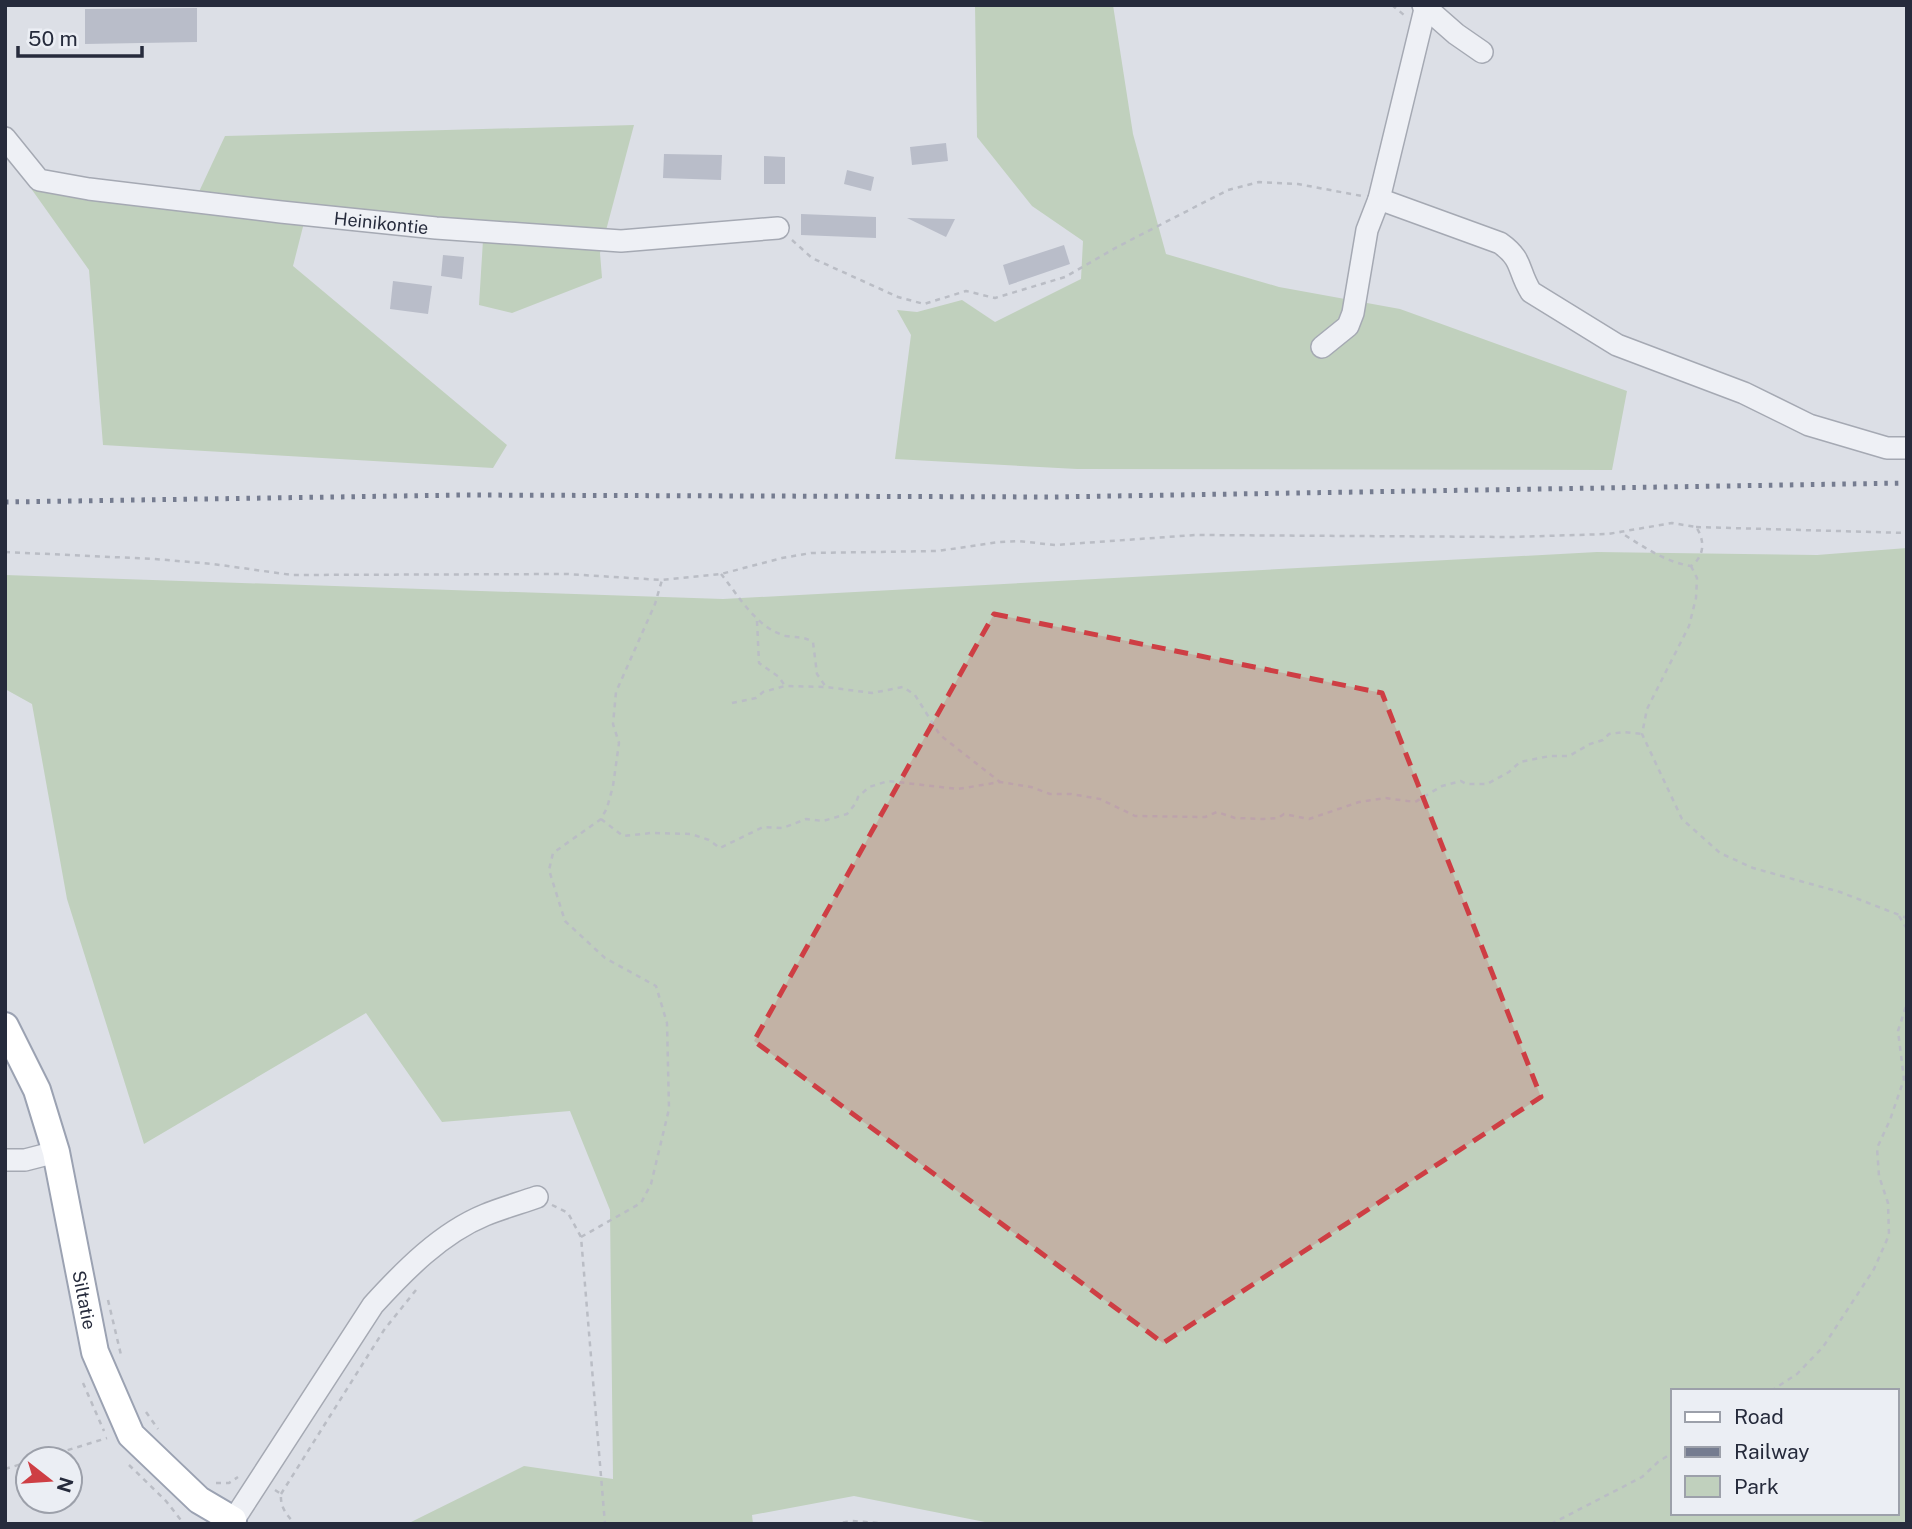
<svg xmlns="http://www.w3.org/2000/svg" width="1912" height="1529" font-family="'Public Sans',sans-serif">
	<rect width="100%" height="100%" fill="#dcdfe6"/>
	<g fill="#c0d0bd" fill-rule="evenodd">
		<polygon points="975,5 1113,5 1133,134 1166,254 1279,287 1400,309 1627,391 1612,470 1077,469 895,459 911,335 897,310 917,312 962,300 995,322 1081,279 1083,241 1032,206 977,137"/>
		<polygon points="634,125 600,253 602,278 512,313 479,305 484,224 308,207 293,266 507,445 493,468 103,445 89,270 30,187 190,211 225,136"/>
		<path d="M1907 548V1524H995L854 1496 752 1515 753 1524H407L524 1466 613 1479 610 1210 570 1111 442 1122 366 1013 144 1144 67 899 32 704 5 689V575L723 599 1597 552 1817 555ZM1672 1391H1896V1513H1672Z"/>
	</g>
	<g fill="#b9bdc9">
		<polygon points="197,8 197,42 85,44 85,9"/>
		<polygon points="946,143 948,161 912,165 910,147"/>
		<polygon points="664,154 722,155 721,180 663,178"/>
		<polygon points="764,156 785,157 785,184 764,184"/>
		<polygon points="847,170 874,177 871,191 844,184"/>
		<polygon points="801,214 876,217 876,238 801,235"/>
		<polygon points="907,218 955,219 946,237"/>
		<polygon points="1064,245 1070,264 1009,285 1003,265"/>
		<polygon points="443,255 464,257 462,279 441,276"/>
		<polygon points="393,281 432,286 428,314 390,309"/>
	</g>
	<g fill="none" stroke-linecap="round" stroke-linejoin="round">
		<defs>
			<g id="minor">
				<polyline points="1423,5 1456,34 1482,52"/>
				<path id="s1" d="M5 138 39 180 89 189 281 212 436 228 621 241 778 228"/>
				<path d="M1379 199 1500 243C1524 260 1517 270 1531 292L1617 345 1744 393 1809 425 1887 448H1907"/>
				<polyline points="1322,347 1348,326 1353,313 1367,230 1379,199 1426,5"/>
				<polyline points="5,1160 25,1160 56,1152"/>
				<path d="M231 1524 373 1305C404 1271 441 1233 485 1215 502 1208 520 1203 537 1197"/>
			</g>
			<g id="major">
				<path id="s2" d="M5 1026 37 1090 56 1152 95 1352 131 1435 199 1500 233 1520"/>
			</g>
		</defs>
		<use href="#minor" stroke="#a5a9b3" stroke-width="24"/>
		<use href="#major" stroke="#9ba2b2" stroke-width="30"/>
		<g stroke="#babdc5" stroke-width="2.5" stroke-dasharray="5 5" stroke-linecap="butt">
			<polyline points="1392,5 1404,15"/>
			<polyline points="792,240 812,258 898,297 924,304 966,291 995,298 1065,277 1119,246 1228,190 1259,182 1298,184 1362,196"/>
			<polyline points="1696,527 1907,533"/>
			<path d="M5 552 155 559 213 564 292 575 567 574 662 580 721 574 782 558 811 553 938 551 999 542 1018 541 1055 545 1195 535 1512 537 1608 534 1672 523 1696 527C1705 540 1705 556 1691 566 1665 562 1642 546 1620 532"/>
			<polyline points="1691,566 1697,578 1696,598 1689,626 1647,709 1642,734 1682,819 1720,853 1753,868 1840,892 1907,918"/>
			<path d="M721 574C739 596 756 628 786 636 796 638 803 636 813 642L817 674 826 687"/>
			<polyline points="757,621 759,663 779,677 785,686"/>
			<polyline points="732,703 756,698 763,692 785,686 826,687 872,693 903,687 915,695 940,735 1000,782"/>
			<polyline points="601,819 623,836 651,833 691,834 709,840 720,848 763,827 783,828 806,819 823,821 847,814 856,803 858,797 869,787 888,781 958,789 1000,782 1031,787 1050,794 1071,794 1100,799 1135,816 1205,817 1217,812 1235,818 1263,819 1278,818 1284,814 1309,819 1359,802 1385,798 1415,802 1442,786 1461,781 1466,784 1487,784 1509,772 1520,762 1550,756 1569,756 1590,744 1603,740 1609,734 1624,732 1642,734"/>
			<polyline points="1899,916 1907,929"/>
			<polyline points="552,1205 568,1213 581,1237 605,1524"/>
			<polyline points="581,1237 641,1203 651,1184 669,1109 667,1023 656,986 605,958 565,921 549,870 553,853 601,819 607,808 613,786 619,743 613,724 616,692 655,604 662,580"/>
			<polyline points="108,1300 121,1355"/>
			<polyline points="83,1383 104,1431"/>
			<polyline points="1771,1391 1797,1374 1823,1347 1874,1269 1889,1235 1888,1203 1879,1176 1877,1148 1890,1120 1904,1079 1898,1031 1907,1003"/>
			<polyline points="146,1412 158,1429"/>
			<polyline points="39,1459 107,1438"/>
			<polyline points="129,1465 166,1501 184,1524"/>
			<polyline points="5,1469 28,1462"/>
			<polyline points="216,1483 229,1483 238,1477"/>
			<path d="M275 1490 281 1494C280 1507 286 1514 295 1524"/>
			<polyline points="281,1494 384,1330 416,1290"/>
			<polyline points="833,1524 852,1521 893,1524"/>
			<polyline points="1551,1524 1642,1477 1658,1462 1672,1453"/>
		</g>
		<use href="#minor" stroke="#eef0f5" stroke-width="21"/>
		<use href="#major" stroke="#fff" stroke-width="26"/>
		<polyline stroke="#757c90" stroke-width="5" stroke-dasharray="3.5 7" stroke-linecap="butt" points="5,502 464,495 1052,497 1907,483"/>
	</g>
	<path fill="#ce3e44" fill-opacity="0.2" stroke="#ce3e44" stroke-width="5" stroke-dasharray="14 9" stroke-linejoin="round" d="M994 614 1382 693 1541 1097 1163 1343 754 1041Z"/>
	<g text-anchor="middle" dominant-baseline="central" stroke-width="5" stroke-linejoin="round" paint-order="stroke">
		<g font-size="18" fill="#262b3c" stroke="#ebeef4">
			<text stroke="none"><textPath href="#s1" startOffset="399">Heinikontie</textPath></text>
			<text stroke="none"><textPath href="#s2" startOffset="287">Siltatie</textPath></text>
		</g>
	</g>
	<rect width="1912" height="1529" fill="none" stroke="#262b3c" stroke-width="14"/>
	<rect x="1671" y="1389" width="228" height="126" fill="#ebeef4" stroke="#9ca0aa" stroke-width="2"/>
	<rect x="1685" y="1412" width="35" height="10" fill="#ffffff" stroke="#9ca0aa" stroke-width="2"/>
	<text x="1734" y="1424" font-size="21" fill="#262b3c">Road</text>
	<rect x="1685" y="1447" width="35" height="10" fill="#757c90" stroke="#9ca0aa" stroke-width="2"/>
	<text x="1734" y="1459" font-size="21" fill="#262b3c">Railway</text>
	<rect x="1685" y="1476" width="35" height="21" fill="#c0d0bd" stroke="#9ca0aa" stroke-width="2"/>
	<text x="1734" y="1494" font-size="21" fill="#262b3c">Park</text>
	<g transform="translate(49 1480) rotate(107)"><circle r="33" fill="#ebeef4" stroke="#9ca0aa" stroke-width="2"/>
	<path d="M0-5L12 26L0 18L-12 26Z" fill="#ce3e44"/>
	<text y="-10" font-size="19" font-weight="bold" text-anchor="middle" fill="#262b3c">N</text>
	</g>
	<path d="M18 46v10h124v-10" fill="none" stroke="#262b3c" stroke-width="3.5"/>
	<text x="28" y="46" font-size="21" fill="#262b3c" stroke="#ebeef4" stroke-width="5" paint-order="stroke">50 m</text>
</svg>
